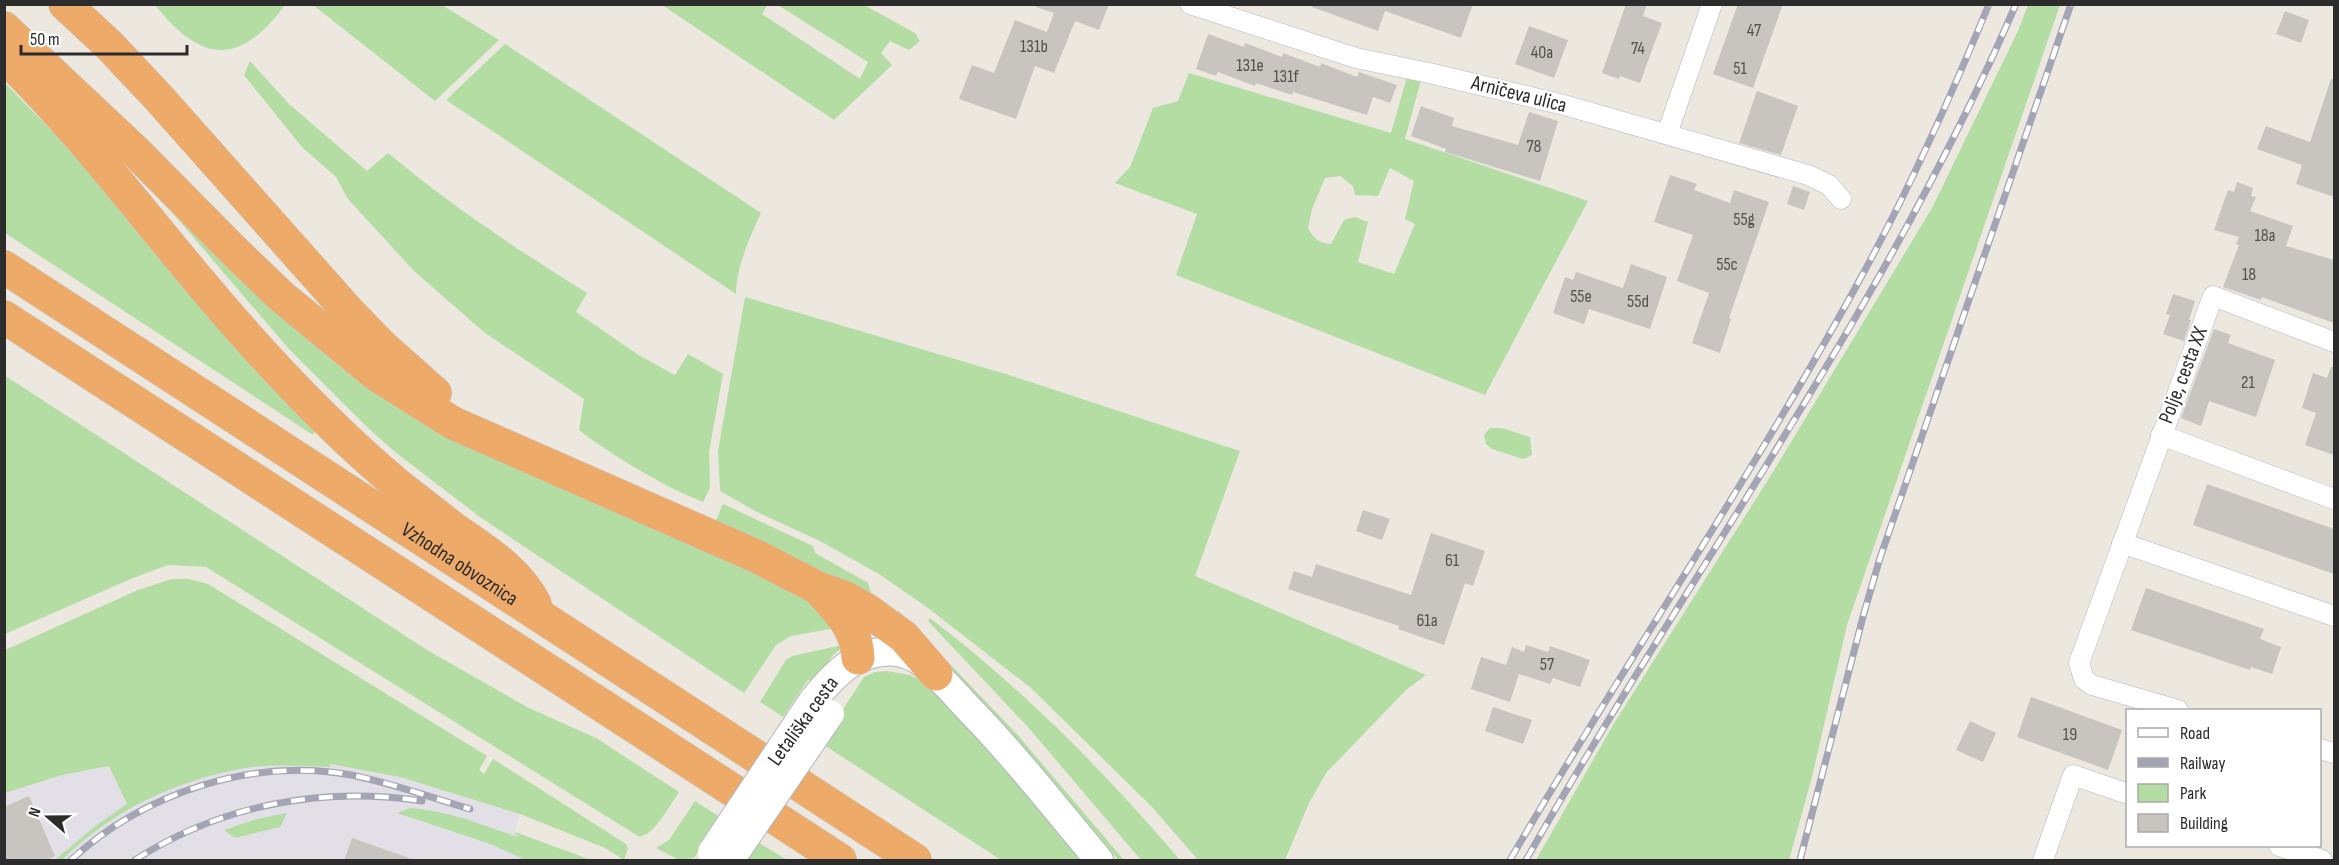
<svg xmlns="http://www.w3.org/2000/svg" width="2339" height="865" font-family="'Sofia Sans Condensed',sans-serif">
	<rect width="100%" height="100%" fill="#ece8e0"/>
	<polygon fill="#e2e0e6" points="330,764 400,777 520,814 515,832 536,860 5,860 4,793 62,775 109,766"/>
	<g fill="#b3dda2" fill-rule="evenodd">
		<path d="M155 5H285C240 66 202 64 155 5Z"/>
		<polygon points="313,5 442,5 499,40 435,101"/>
		<polygon points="662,5 767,5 762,14 860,79 868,62 778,5 864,5 915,33 920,41 909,50 890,41 881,53 892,65 834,120"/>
		<polygon points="2028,5 2060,5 1847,625 1812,777 1789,860 1536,860 1613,725 1773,472 1932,208 2018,31"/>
		<path d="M505 44 761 213C750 237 736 267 736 294L446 100Z"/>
		<path d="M250 61 289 104 367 171 388 153C450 205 518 250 587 293L576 312 637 354 675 375 688 354 723 374 709 452 710 488 703 502C663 486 613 456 579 430L584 399 485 333 414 271 348 199 336 177 302 147 244 75Z"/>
		<path d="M1189 73 1391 133 1407 77 1421 80 1405 139 1588 201 1485 395 1176 275 1197 214 1115 183 1130 167 1153 108 1178 101ZM1390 168 1414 181 1405 219 1415 224 1394 274 1358 262 1368 222 1355 217 1344 220 1331 244C1319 243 1313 238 1308 228L1312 209 1325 178 1340 176 1353 186 1355 195 1378 196Z"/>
		<polygon points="4,82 52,131 315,431 313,435 5,233"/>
		<polygon points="173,206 271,302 700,545 821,607 836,628 791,636 776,645 744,693 480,517 395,452 366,426 289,349 170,210"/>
		<polygon points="745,297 1009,375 1240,451 1195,576 1426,675 1406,690 1326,773 1309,803 1285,860 1198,860 1152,807 1031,688 928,608 879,574 820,541 757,512 720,491 718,451"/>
		<path d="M4 375 427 650 527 707 596 738 679 792C670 805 652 839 638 836L206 567 168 565 133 578 5 634Z"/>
		<polygon points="1490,428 1502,428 1530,437 1532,455 1523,459 1492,449 1486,444 1484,435"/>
		<polygon points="723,504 813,546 815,553 868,583 871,593 869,604 714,525"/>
		<path d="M172 579H189L208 584 487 756 479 770 484 774 493 759 626 844 628 848 624 860 605 848 520 814 400 777 330 764V767C304 766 278 764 252 767 181 778 113 809 62 860H55L94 827 127 804 109 766 62 775 5 793V650L138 590Z"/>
		<polygon points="891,610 900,612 1016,733 1124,860 1118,860 1014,738"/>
		<path d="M930 618C1023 689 1105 772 1180 860H1141L1027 726 928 621Z"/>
		<polygon points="847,644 834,654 813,682 808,680 783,717 760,702 786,660 792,656"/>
		<polygon points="887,671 910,675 924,682 985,744 1083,860 1001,860 821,743 864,677 875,672"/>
		<polygon points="695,801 718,816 699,844 702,846 694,858 679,860 656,848 669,840"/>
		<path d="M410 808C453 812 479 824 518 837L515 832 591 860H525L493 845 397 813Z"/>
		<polygon points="287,813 280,827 235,838 224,830 257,819"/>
		<polygon points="756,841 787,860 743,860"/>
	</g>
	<g fill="#c8c4bf">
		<polygon points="1036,4 1109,4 1099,30 1075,21 1054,73 1035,66 1016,119 959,99 972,65 994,73 1015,20 1047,32 1054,13 1036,7"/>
		<polygon points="1312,4 1473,4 1461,38 1385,11 1378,31 1312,7"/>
		<polygon points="1626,4 1647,4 1643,16 1662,23 1640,83 1620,76 1619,79 1602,73"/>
		<polygon points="1738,4 1783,4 1753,88 1713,74"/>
		<polygon points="2285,11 2309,20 2301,43 2276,34"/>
		<polygon points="1529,26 1568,40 1554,78 1515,64"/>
		<polygon points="1208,34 1244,47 1245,43 1282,57 1283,53 1320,67 1321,63 1357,77 1359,72 1397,85 1390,103 1373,97 1367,115 1293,92 1292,95 1256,83 1255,86 1218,72 1216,76 1196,69"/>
		<polygon points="2331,79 2334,80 2334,197 2296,184 2302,165 2257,149 2266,126 2310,142"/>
		<polygon points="1757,91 1798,106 1781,155 1739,143"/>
		<polygon points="1421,106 1454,118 1452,126 1518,145 1529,112 1558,121 1540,181 1445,152 1446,149 1411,136"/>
		<polygon points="1670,175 1697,184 1694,190 1730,203 1734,190 1769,202 1729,318 1731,319 1720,353 1692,343 1709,293 1677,281 1693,235 1654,222"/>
		<polygon points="2237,182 2253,188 2251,196 2256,197 2250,211 2293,226 2286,246 2334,260 2334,323 2262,297 2261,300 2223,287 2239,245 2236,244 2239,237 2214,230 2228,190 2234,192"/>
		<polygon points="1793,186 1810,192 1804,210 1787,204"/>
		<polygon points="1631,264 1667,277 1650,329 1589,309 1584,324 1553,313 1565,277 1573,280 1576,272 1623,288"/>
		<polygon points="2173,294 2195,301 2189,320 2191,320 2184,341 2163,334 2170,315 2166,314"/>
		<polygon points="2214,329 2231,335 2228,343 2275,360 2256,417 2209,401 2201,426 2181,418"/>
		<polygon points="2331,367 2334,367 2334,455 2305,445 2316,413 2302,408 2313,373 2327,378"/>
		<polygon points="2207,484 2334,529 2334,574 2193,525"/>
		<polygon points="1363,510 1390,519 1382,540 1356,531"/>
		<polygon points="1431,533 1485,551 1473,586 1465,583 1444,645 1398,629 1399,626 1288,589 1294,571 1312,577 1316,564 1411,595"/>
		<polygon points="2146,588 2264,629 2260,639 2281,647 2272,674 2251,667 2250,670 2131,630"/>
		<polygon points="1526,645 1548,652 1550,646 1590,660 1580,687 1553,678 1550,684 1519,674 1510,702 1471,689 1481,657 1506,665 1512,647 1524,652"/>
		<polygon points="2031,697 2122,730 2108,770 2017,737"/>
		<polygon points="1493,707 1532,720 1523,744 1485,731"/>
		<polygon points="1970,721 1996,733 1983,762 1956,750"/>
		<polygon points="29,796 55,856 45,861 4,861 4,807"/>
		<polygon points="352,838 409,858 408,861 344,861"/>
	</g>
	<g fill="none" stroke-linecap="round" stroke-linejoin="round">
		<defs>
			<g id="street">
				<polyline points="1190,4 1356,58 1429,73 1564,105 1808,175 1829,185 1841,199"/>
				<polyline points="1667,134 1712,4"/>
				<polyline points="2161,435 2334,499"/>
				<polyline points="2122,543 2334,616"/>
				<polyline points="2178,710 2092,685 2084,679 2079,663 2213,296 2334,342"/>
				<polyline points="2320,749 2334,753"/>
				<polyline points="2279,846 2322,860"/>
				<polyline points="2043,860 2073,775 2128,794"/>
			</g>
			<path id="secondary" d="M812 702C834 674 859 647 898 652 907 654 916 658 923 663 940 676 954 693 968 708 1015 756 1056 809 1099 860"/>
			<g id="highway">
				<polyline points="65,4 109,45 158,97 348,311 382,346 435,393"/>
				<polyline points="4,28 137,153 235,252 282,297 377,375 453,423 758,557 818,588 844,597 867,610 904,637 936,674"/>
				<path d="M4 56C76 126 136 206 200 282 261 355 326 425 399 486 417 500 435 514 453 528 484 550 517 569 535 604"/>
				<path id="s1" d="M4 267 915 860"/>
				<polyline points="4,317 840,860"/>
				<path d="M823 594C841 613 857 630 858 658"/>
			</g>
		</defs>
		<use href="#street" stroke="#b3b5be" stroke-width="21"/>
		<use href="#secondary" stroke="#b3b5be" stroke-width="30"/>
		<use href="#highway" stroke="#c8c8c8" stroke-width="34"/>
		<use href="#street" stroke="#fff" stroke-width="20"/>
		<use href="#secondary" stroke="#fff" stroke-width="28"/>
		<use href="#highway" stroke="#eeaa69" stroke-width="33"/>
		<defs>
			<g id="rail">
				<path d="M71 860C144 793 252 757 351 775 391 783 430 797 470 809"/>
				<path d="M135 860C220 805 322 786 422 801"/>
				<path d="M1510 860C1623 665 1751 479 1859 281 1908 192 1950 99 1989 4"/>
				<path d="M1526 860C1688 574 1885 309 2016 4"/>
				<polyline points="1800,860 1864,613 1880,558 2071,4"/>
			</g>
		</defs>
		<use href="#rail" stroke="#a3a4b4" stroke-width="7"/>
		<use href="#rail" stroke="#fff" stroke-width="4.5" stroke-dasharray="14" stroke-linecap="butt"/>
		<defs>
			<g id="secondary-bridge">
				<polyline points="712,852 812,702"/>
				<polyline points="730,860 830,714"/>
			</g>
		</defs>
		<use href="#secondary-bridge" stroke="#b3b5be" stroke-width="30" stroke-linecap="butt"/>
		<use href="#secondary-bridge" stroke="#fff" stroke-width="28"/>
	</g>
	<g text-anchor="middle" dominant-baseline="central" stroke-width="4.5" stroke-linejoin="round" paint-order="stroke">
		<g font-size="18" fill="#535251">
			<text x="1754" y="30">47</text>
			<text x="1034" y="46">131b</text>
			<text x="1638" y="48">74</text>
			<text x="1542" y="52">40a</text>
			<text x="1250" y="65">131e</text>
			<text x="1740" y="68">51</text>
			<text x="1286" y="76">131f</text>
			<text x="1534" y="146">78</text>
			<text x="1744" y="219">55g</text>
			<text x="2265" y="235">18a</text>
			<text x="1727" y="264">55c</text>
			<text x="2249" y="274">18</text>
			<text x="1581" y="296">55e</text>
			<text x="1638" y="301">55d</text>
			<text x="2248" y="382">21</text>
			<text x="1452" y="560">61</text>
			<text x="1427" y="620">61a</text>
			<text x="1547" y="664">57</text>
			<text x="2070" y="734">19</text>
		</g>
		<g font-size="21" fill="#2c2c2c" stroke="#fff">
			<text transform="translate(1519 94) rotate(14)">Arničeva ulica</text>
			<text transform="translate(2183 375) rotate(-69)">Polje, cesta XX</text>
			<text stroke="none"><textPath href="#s1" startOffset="544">Vzhodna obvoznica</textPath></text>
			<text transform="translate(803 721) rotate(-54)">Letališka cesta</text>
		</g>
	</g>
	<rect width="2339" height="865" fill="none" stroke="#2c2c2c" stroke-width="12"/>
	<rect x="2126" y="709" width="195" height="138" fill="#ffffff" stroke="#ababab" stroke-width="1.5"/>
	<rect x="2138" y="728" width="30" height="9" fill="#ffffff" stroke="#ababab" stroke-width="1.5"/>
	<text x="2180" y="739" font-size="18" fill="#2c2c2c">Road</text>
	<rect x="2138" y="758" width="30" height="9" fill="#a3a4b4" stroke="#ababab" stroke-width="1.5"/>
	<text x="2180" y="769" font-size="18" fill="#2c2c2c">Railway</text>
	<rect x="2138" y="784" width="30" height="18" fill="#b3dda2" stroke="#ababab" stroke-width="1.5"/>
	<text x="2180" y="799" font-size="18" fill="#2c2c2c">Park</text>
	<rect x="2138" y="814" width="30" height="18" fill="#c8c4bf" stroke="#ababab" stroke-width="1.5"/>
	<text x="2180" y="829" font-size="18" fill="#2c2c2c">Building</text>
	<g transform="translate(48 817) rotate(290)" stroke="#ffffff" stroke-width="4.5" paint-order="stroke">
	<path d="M0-4.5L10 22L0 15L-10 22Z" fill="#2c2c2c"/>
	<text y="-9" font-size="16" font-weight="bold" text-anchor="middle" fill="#2c2c2c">N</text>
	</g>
	<path d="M21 45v9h166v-9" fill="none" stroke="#2c2c2c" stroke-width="3"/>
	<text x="30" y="45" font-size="18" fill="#2c2c2c" stroke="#ffffff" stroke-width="4.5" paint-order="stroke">50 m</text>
</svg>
